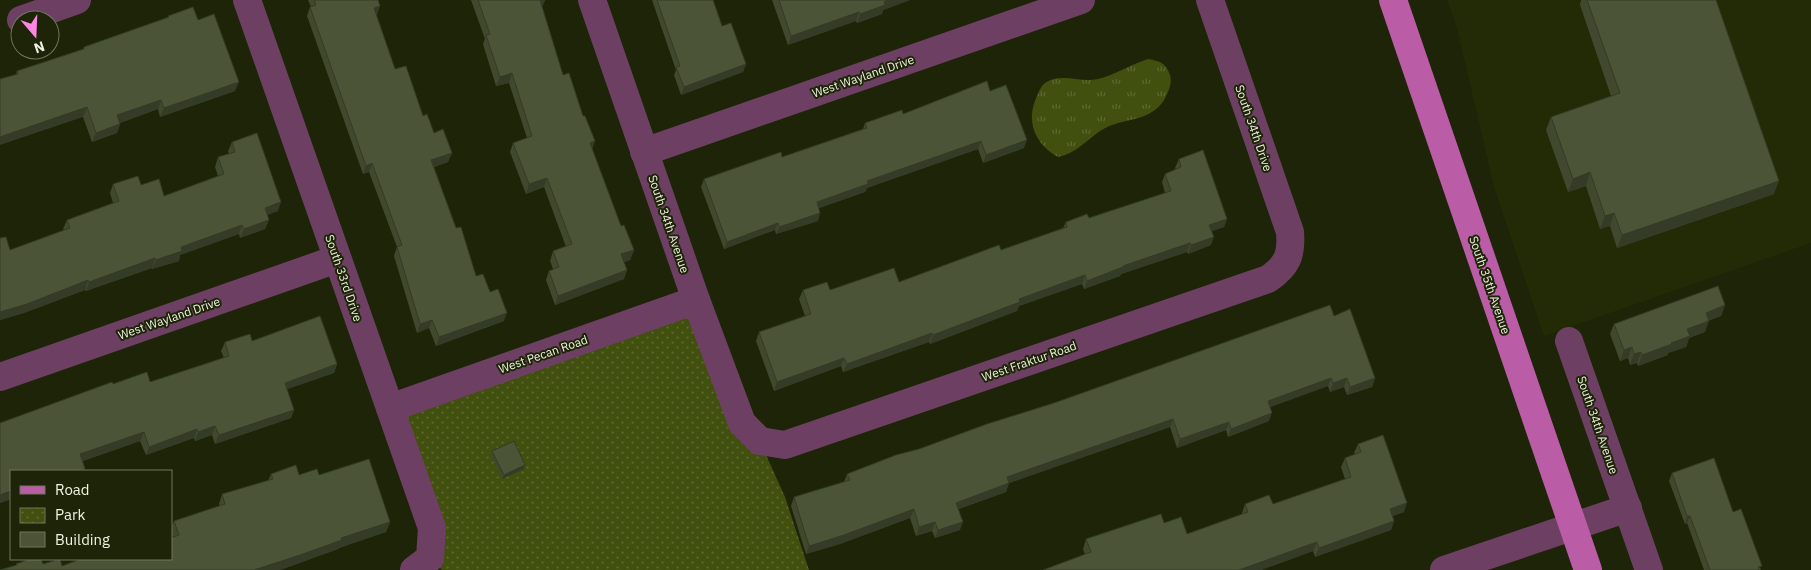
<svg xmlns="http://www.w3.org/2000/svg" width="1811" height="570" font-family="'IBM Plex Sans',sans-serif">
	<defs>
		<pattern id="grass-tufts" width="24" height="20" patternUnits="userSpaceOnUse" patternTransform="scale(1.25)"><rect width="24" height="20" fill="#414f0f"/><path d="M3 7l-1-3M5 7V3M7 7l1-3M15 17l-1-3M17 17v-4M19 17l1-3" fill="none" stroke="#5d6932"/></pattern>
		<pattern id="park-dots" width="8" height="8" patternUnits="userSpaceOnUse" patternTransform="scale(1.25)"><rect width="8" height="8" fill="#414f0f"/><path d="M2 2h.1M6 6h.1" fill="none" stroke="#5d6932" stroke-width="1.8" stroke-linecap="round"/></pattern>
	</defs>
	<rect width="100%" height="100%" fill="#1d2407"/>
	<polygon fill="#222b06" points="1447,0 1811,0 1811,243 1544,336 1494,187 1457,28"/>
	<path fill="url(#grass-tufts)" d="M1148 59C1160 61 1166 63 1170 75 1172 81 1170 88 1167 94 1155 124 1123 116 1100 131 1086 141 1076 153 1058 157 1035 144 1025 121 1037 96 1039 91 1041 86 1045 83 1061 72 1080 83 1098 79 1115 75 1131 64 1148 59Z"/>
	<polygon fill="url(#park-dots)" points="696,300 785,497 809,570 442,570 430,558 390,408"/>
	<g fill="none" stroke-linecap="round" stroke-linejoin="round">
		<g stroke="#6d4063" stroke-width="28">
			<polyline points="247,0 432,528 430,558 414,570"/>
			<path d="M592 0 696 300 742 423 760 441 785 445 1268 279C1287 266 1292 255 1290 232L1210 0"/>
			<polyline points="21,20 77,0"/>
			<polyline points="644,152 1081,0"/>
			<polyline points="1569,341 1649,570"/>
			<polyline points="0,377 337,259"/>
			<polyline points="390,408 696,300"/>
			<polyline points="1444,570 1628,508"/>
		</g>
		<polyline stroke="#ba5ca6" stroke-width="28" points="1393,0 1588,570"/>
	</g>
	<g fill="#40482e">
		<polygon points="308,0 378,0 377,15 376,15 395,69 434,133 452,153 448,162 434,167 456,228 476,276 490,292 504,321 436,346 429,328 417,333 394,256 397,247 369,172 363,174 307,16 310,7 311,7"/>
		<polygon points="471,0 545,0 542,6 563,75 595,141 592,149 621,226 634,250 630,260 624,262 627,270 624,279 555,305 546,280 549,271 553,269 550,261 553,251 566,247 544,187 526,194 510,152 513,143 527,138 509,83 496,86 483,44 485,39"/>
		<polygon points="652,0 713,0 722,26 746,64 743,72 681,95 674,75 676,70"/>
		<polygon points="772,0 910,0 883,10 882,14 857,23 856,21 788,45"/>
		<polygon points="1581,0 1716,0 1774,194 1617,248 1610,226 1600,229 1586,186 1568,192 1546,130 1551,117 1611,96 1580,5"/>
		<polygon points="168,16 198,20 235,91 160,117 158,109 120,123 120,124 117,133 92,142 83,117 16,74 17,71 83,49 84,47 168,18"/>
		<polygon points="990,91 1024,148 983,163 978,149 867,188 865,192 819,208 818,221 776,234 775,230 724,249 701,187 704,179 782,157 863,129 865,123 903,114"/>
		<polygon points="232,142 278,211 267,215 269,220 265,229 240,238 239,234 180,255 179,261 152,269 152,268 86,291 85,290 24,313 0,320 0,238 10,250 64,230 63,229 67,220 113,203 110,193 113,184 141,185 164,196 218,176 215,167 218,157 229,154 228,151"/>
		<polygon points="1179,159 1227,219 1224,227 1212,231 1211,245 1188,254 1187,252 1121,274 1120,276 1084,289 1082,284 1019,306 1017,311 930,344 929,342 843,372 841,366 774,391 756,341 759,332 805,316 799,299 803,290 830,290 899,282 1001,250 1063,228 1066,222 1089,218 1165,193 1162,182 1165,174 1176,169 1175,168"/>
		<polygon points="1725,305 1721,316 1708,321 1705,332 1689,338 1686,347 1668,353 1668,355 1638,366 1637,363 1630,365 1628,358 1620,361 1610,334 1614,324"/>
		<polygon points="320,316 337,364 334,373 287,389 294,410 291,418 215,444 212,435 195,441 194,438 146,455 140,441 83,461 85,469 84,471 11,471 11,499 0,503 0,423 112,382 113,384 147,372 150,382 224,358 221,351 225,342 250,334 252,341"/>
		<polygon points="1334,316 1375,378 1372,387 1347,395 1344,387 1330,392 1328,386 1270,407 1269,421 1228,437 1226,430 1177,448 1170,427 1009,483 1006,492 959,509 960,530 935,538 932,531 916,536 910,518 840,544 806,554 791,506 794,497 844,482 847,474 919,449"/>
		<polygon points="1358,444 1404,512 1393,516 1394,521 1391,530 1315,557 1313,551 1261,570 1043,570 1085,555 1083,549 1086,539 1164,523 1187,534 1242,514 1242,513 1245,504 1273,504 1345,479 1341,467 1345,458 1355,454 1354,453"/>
		<polygon points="492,451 524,469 502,479 491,455"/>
		<polygon points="369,459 390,522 386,532 339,548 338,549 280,570 0,570 16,565 16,564 30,559 41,559 43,564 60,559 62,566 81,559 110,559 111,560 113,559 171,559 171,538 173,538 171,533 171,529 174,521 220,506 219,504 222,494 268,481 271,474 296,465 299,475 317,469 319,475"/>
		<polygon points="1672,473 1733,512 1761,570 1704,570 1687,523 1685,524 1669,481"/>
	</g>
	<g fill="#343b26">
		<polygon points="540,0 545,0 542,8"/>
		<polygon points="888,0 910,0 883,10 882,14 857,23 860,14"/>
		<polygon points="380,6 377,15 371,17 374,8"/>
		<polygon points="859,12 856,21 788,45 791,36"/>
		<polygon points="746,64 743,72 681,95 684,87"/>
		<polygon points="512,73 509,83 496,86 500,77"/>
		<polygon points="239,82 235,91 160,117 164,108"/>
		<polygon points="161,100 158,109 113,125 117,115"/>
		<polygon points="87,107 83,117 0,145 0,137"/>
		<polygon points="120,124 117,133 92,142 96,133"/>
		<polygon points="1027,140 1024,148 983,163 986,155"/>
		<polygon points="595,141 591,150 590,143"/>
		<polygon points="981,141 978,149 867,188 865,192 814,210 817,202 867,181"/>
		<polygon points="452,153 448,162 428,169 431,160"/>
		<polygon points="372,163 369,172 363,174 366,166"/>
		<polygon points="1590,172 1586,186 1568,192 1573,179"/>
		<polygon points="547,178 544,187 526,194 529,184"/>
		<polygon points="1779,181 1774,194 1617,248 1622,235"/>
		<polygon points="281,202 278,211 261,217 265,208"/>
		<polygon points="820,213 818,221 776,234 779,227"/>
		<polygon points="1614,213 1610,226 1600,229 1605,216"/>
		<polygon points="1227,219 1224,227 1206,233 1209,225"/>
		<polygon points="269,220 265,229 240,238 244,229"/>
		<polygon points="778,223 775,230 724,249 727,242"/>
		<polygon points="242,225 239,234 180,255 179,261 152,269 156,260 181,247"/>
		<polygon points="1214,237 1211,245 1188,254 1191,245"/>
		<polygon points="1190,243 1187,252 1121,274 1120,276 1084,289 1087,281 1123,266"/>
		<polygon points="634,250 630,260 618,264 621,254"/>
		<polygon points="155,258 152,268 86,291 89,282"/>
		<polygon points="627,270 624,279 555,305 558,296"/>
		<polygon points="1085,275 1082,284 1019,306 1017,311 930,344 933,335 1019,299"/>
		<polygon points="88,280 85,290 24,313 0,320 0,312"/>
		<polygon points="1725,305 1721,316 1702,323 1706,313"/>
		<polygon points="507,313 504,321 436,346 439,337"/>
		<polygon points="432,320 429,328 417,333 420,324"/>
		<polygon points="1709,321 1705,332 1689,338 1686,347 1668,353 1668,355 1638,366 1642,355 1671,343 1687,329"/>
		<polygon points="932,333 929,342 843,372 847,364"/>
		<polygon points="1632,347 1628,358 1620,361 1624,350"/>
		<polygon points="1641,352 1637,363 1630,365 1634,354"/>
		<polygon points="844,358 841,366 774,391 777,382"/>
		<polygon points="337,364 334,373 282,391 285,383"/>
		<polygon points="1331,378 1328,386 1265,409 1268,401"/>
		<polygon points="1347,378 1344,387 1330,392 1333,383"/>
		<polygon points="1375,378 1372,387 1347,395 1350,387"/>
		<polygon points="294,410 291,418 215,444 219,435"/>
		<polygon points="1272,413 1269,421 1228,437 1231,429"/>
		<polygon points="1173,419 1170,427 1004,485 1007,477"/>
		<polygon points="1229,422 1226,430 1177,448 1180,439"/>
		<polygon points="215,426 212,435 195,441 198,432"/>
		<polygon points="197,429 194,438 146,455 149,447"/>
		<polygon points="144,432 140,441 77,463 80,454"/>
		<polygon points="525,465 524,469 502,479 504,475"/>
		<polygon points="1009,483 1006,492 953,511 956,503"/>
		<polygon points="11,491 11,499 0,503 0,495"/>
		<polygon points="1407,503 1404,512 1387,518 1390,509"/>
		<polygon points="914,509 910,518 840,544 806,554 809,546"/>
		<polygon points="1687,516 1690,516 1687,523 1685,524"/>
		<polygon points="1394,521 1391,530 1315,557 1319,548"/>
		<polygon points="390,522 386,532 339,548 338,549 297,564 280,570 254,570 341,538"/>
		<polygon points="935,522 932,531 916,536 919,527"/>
		<polygon points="963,522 960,530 935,538 938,530"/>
		<polygon points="1317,542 1313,551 1261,570 1239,570"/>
	</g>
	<g fill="#4b5436" stroke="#343b26">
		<polygon points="314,0 378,0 380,6 374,8 395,69 406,66 423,116 427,114 434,133 443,129 452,153 431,160 456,228 461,227 476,276 483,274 490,292 498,289 507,313 439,337 432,320 420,324 397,247 402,245 372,163 366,166 310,7 316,5"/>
		<polygon points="478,0 542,0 540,0 563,75 569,73 583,116 585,116 595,141 590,143 621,226 624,225 634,250 621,254 627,270 558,296 549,271 559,267 553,251 572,244 547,178 529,184 513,143 532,136 512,73 500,77 486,35 490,34"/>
		<polygon points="657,0 713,0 722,26 731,23 746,64 684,87 676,67 680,66"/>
		<polygon points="779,0 888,0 884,2 885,5 860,14 859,12 791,36"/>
		<polygon points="1587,0 1716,0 1779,181 1622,235 1614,213 1605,216 1590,172 1573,179 1551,117 1620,93"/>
		<polygon points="193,7 198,20 214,14 239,82 164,108 161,100 117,115 120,124 96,133 87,107 0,137 0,79 18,74 17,71 84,49 84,47 169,17 168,16"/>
		<polygon points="987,81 990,91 1006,85 1027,140 986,155 981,141 867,181 868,184 817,202 820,213 779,227 778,223 727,242 704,179 781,152 782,157 867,128 865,123 902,110 903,114"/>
		<polygon points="257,133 281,202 265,208 269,220 244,229 242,225 181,247 182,251 156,260 155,258 89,282 88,280 27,304 0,312 0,238 6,237 10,250 70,228 67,220 119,201 113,184 138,176 141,185 159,179 164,196 224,174 218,157 235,152 232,142"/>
		<polygon points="1203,150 1227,219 1209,225 1214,237 1191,245 1190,243 1123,266 1123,267 1087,281 1085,275 1019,299 1020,302 933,335 932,333 847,364 844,358 777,382 759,332 811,314 803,290 827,282 830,290 894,268 899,282 999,245 1001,250 1067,227 1066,222 1087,214 1089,218 1171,191 1165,174 1181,167 1179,159"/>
		<polygon points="1718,286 1725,305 1706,313 1709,321 1687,329 1690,336 1671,343 1672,344 1642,355 1641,352 1634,354 1632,347 1624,350 1614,324"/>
		<polygon points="1330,305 1334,316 1350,309 1375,378 1350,387 1347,378 1333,383 1331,378 1268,401 1272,413 1231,429 1229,422 1180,439 1173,419 1007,477 1009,483 956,503 963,522 938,530 935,522 919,527 914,509 844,535 809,546 794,497 850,480 847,474 896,455 919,449 987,424 1054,403"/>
		<polygon points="320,316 337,364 285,383 294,410 219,435 215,426 198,432 197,429 149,447 144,432 80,454 85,469 78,471 11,471 11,491 0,495 0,423 112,382 113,384 147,372 150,382 229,356 225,342 250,334 252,341"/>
		<polygon points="1383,435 1407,503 1390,509 1394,521 1319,548 1317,542 1239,570 1043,570 1091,552 1086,539 1161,514 1164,523 1181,517 1187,534 1248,512 1245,504 1269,495 1273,504 1351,477 1345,458 1361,452 1358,444"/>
		<polygon points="514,441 525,465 504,475 492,451"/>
		<polygon points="1714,458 1733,512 1741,509 1762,566 1758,567 1759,570 1710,570 1690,516 1687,516 1672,473"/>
		<polygon points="369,459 390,522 341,538 342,540 300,555 254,570 0,570 17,565 16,564 30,559 41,559 43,564 60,559 62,566 81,559 110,559 111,560 113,559 171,559 171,538 179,535 174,521 225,504 222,494 273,479 271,474 296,465 299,475 317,469 319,475"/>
	</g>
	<g text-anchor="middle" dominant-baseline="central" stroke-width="4" stroke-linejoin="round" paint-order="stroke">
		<g font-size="12" fill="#edf3e1" stroke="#1d2407">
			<text transform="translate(863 76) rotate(-19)">West Wayland Drive</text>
			<text transform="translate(1254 128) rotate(71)">South 34th Drive</text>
			<text transform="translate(669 224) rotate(71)">South 34th Avenue</text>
			<text transform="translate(344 278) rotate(71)">South 33rd Drive</text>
			<text transform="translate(1490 285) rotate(71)">South 35th Avenue</text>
			<text transform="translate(169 318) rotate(-19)">West Wayland Drive</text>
			<text transform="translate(543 354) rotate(-19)">West Pecan Road</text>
			<text transform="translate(1029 361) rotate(-19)">West Fraktur Road</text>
			<text transform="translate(1598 425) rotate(71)">South 34th Avenue</text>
		</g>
	</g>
	<rect x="10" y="470" width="162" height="90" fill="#1d2407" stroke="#70775e"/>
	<rect x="20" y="486" width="25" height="8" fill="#ba5ca6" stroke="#70775e"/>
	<text x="55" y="495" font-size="15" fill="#edf3e1">Road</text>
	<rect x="20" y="508" width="25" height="15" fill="url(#park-dots)" stroke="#70775e"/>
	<text x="55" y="520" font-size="15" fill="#edf3e1">Park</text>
	<rect x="20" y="532" width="25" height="15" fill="#4b5436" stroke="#70775e"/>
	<text x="55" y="545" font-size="15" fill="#edf3e1">Building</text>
	<g transform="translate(35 35) rotate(161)"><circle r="24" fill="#1d2407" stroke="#70775e"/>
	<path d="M0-4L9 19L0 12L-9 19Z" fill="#fd86e3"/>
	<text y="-8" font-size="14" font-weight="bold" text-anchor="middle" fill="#edf3e1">N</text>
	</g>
</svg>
